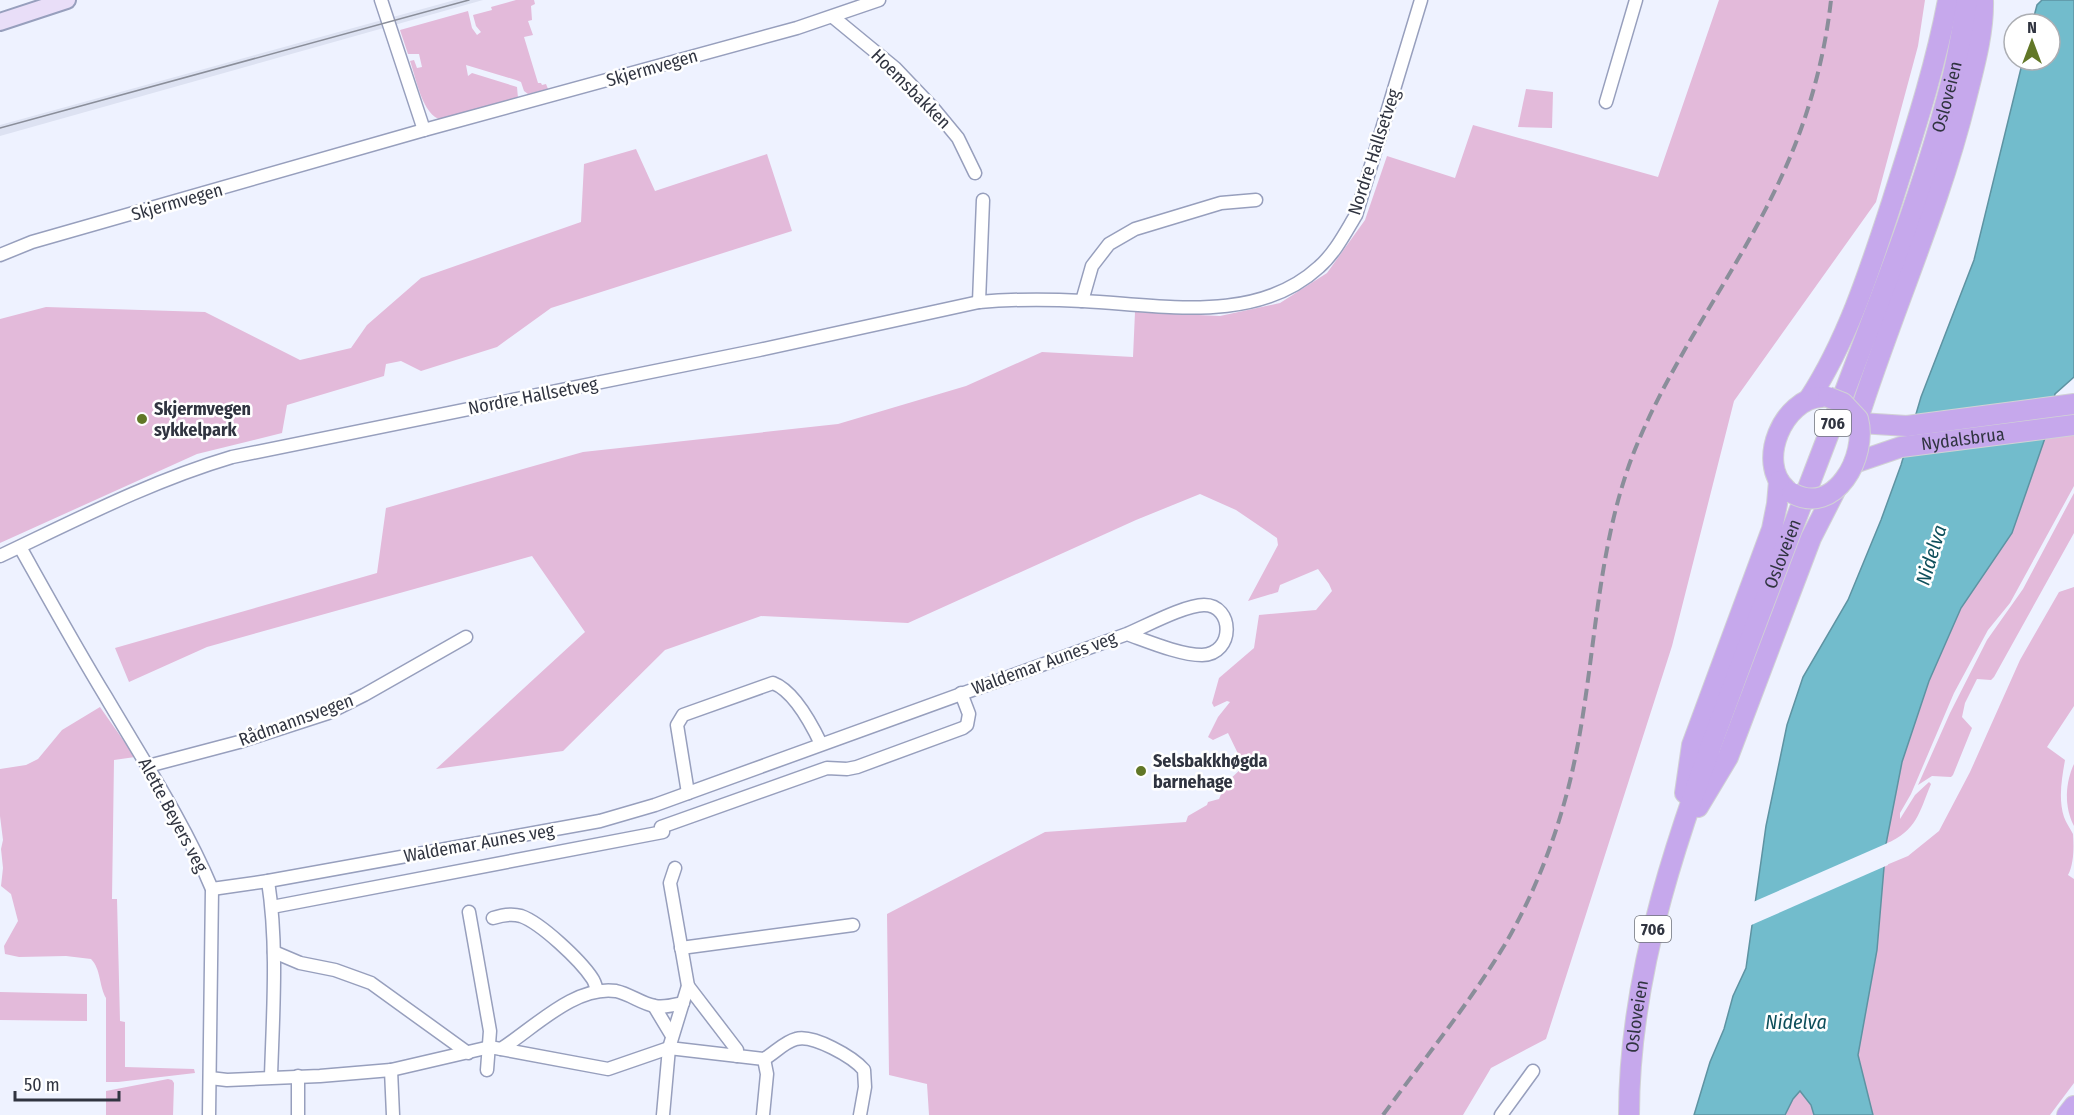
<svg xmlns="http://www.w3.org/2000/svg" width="2074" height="1115" font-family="'Fira Sans Condensed',sans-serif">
	<rect width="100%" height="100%" fill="#eef2ff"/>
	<polygon fill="#dde2f2" points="455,0 483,0 0,136 0,125"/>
	<g fill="#e3bada">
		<path d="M516 0H534L535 4 531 6 532 20 528 21 533 35 524 37 538 83H541L542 85 546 84 548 89 528 94 524 91 521 82 516 80 466 65 468 76 472 73 517 87 518 98 442 120C422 116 416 77 410 61L414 60 417 68 422 67 419 54H408L400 30 468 11 472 28 477 35 481 32 476 26 473 15 492 10 491 7Z"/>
		<polygon points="1719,0 1925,0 1918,46 1876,202 1734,401 1672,646 1546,1039 1491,1068 1463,1115 929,1115 927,1084 889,1075 887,914 1045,832 1186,822 1188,816 1207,805 1208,802 1219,799 1226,783 1244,766 1228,733 1213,740 1208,737 1218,717 1230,702 1227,701 1214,707 1212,703 1219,678 1254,648 1259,615 1316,610 1332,591 1329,584 1318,569 1280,585 1278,592 1248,601 1278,545 1277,538 1236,510 1200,494 1136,520 908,623 761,616 665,650 563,751 436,769 585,632 532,556 207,647 129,682 115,648 377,573 386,508 583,452 838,424 966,386 1042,352 1133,357 1135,312 1220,316 1280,303 1327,273 1365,220 1387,156 1455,178 1473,125 1658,177"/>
		<polygon points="1526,89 1553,92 1552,128 1518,127"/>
		<polygon points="636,149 655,191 767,154 792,231 551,308 497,347 421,371 401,361 386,364 384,376 287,405 282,433 197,454 0,543 0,319 46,307 205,312 300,360 351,348 367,325 421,278 581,222 584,164"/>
		<path d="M2074 434V486L2010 603 1988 630 1954 693 1911 794 1900 813V819L1915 795 1929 782 1931 784C1919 813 1917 830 1886 844L1902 762 1929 681 1961 608 2012 533 2045 438Z"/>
		<polygon points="2074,493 2074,533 1994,677 1991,680 1977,679 1965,703 1962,717 1972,728 1953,775 1951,777 1932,776 1918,785 1950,713 1987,640 2023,589"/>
		<path d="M2074 587V706L2047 747 2065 760C2062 778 2058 798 2064 817 2066 823 2070 828 2073 834 2074 846 2074 864 2068 875L2074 879V1083L2050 1115H1873L1858 1055 1877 950 1884 866 1908 856 1939 831 1970 772 2020 660 2059 592Z"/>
		<path d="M100 707 135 757 114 760 112 899H117L120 1021 125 1022V1067L194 1069 195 1073 118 1082H106V998C99 986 101 969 91 959L66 956 19 957 5 954 4 946 18 921 11 894 1 886 3 868 1 849 3 840 0 816V769L26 765 38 759 62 730Z"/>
		<path d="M2074 764V826C2064 807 2065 783 2074 764Z"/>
		<polygon points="0,992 87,994 87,1021 0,1020"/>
		<polygon points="168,1079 172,1080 174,1083 173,1115 106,1115 106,1091"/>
		<polygon points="1800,1090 1811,1105 1814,1115 1785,1115 1793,1099"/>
	</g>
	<polygon fill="#72bccc" stroke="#5e93a2" stroke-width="1.5" points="2042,0 2074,0 2074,377 2055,394 2045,438 2012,533 1961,608 1929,681 1902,762 1886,844 1877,950 1858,1055 1873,1115 1814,1115 1811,1105 1800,1091 1793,1099 1785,1115 1694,1115 1710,1062 1724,1029 1733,996 1746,968 1766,826 1787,725 1803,677 1848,600 1881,520 1901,465 1921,397 1974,260 2023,60 2050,60 2050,24 2032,24 2037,5"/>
	<polygon fill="#eef2ff" points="1890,842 1888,865 1749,926 1753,902"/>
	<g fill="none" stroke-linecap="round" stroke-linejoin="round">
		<defs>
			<g id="minor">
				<polyline points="381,0 424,130"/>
				<polyline points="833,17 895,68 934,109 958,138 975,173"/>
				<polyline points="1606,102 1636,0"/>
				<polyline points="0,255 32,242 424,130 797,28 879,0"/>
				<polyline points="1082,301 1092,266 1109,244 1135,229 1221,203 1256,200"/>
				<polyline points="979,302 983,200"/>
				<path d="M20 547C48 597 76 648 106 697 143 760 184 822 212 889L209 1115"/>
				<path d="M0 556C76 520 151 481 232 457L759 350 979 302C1014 299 1048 299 1083 301 1161 305 1256 325 1319 267 1335 253 1345 233 1356 215L1421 0"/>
				<polyline points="148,766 239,742 328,713 364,695 466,637"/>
				<path d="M688 793 677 725 683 715 773 683C794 691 811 723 821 744"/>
				<polyline points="661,827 827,768 847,769 857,767 963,728 967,725 969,714 961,693"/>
				<path d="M268 881C278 945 273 1012 271 1076"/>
				<path d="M212 889 268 881 600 821 655 805 1127 634C1146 626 1185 605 1204 605 1234 605 1235 654 1202 655 1180 655 1147 641 1127 634"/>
				<polyline points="272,907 663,832"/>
				<polyline points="469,912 490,1031 487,1070"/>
				<path d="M493 918C502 915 511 913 521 916 541 923 580 960 592 978 595 982 596 987 597 991"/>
				<polyline points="681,948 853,925"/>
				<polyline points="274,952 300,963 335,970 371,983 468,1053"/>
				<polyline points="688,986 737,1050 737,1056"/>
				<polyline points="654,1006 672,1036"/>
				<path d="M501 1049C534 1028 575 985 616 991 630 994 642 1004 655 1006 664 1008 674 1005 683 1003"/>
				<polyline points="391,1070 393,1115"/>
				<path d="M210 1078 227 1080 320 1076 391 1070 490 1047 608 1069 669 1048 764 1059C775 1053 784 1042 796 1039 813 1034 853 1057 864 1070L865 1087 860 1115"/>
				<polyline points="298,1115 298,1076"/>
				<polyline points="663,1115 669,1048 688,986 670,883 675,868"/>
				<polyline points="763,1115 767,1074 764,1059"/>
				<polyline points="1501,1115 1533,1071"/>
			</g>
			<polyline id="secondary" points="0,22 67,0"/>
			<g id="trunk">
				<path d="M1809 399C1848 339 1870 269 1892 202 1913 135 1935 69 1948 0"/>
				<path d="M1858 419C1892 312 1939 209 1966 99 1974 67 1984 32 1983 0"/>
				<polyline points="1860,423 1907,426 2074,404"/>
				<path id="s1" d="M1854 463 1901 447 2074 425"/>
				<path d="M1786 489C1756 463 1783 398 1822 397"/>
				<polyline points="1685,793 1692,745 1772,529 1777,504 1779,481"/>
				<polyline points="1698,807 1728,757 1811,538 1836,489"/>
				<path id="s2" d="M1629 1115C1629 967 1681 826 1732 689 1771 582 1813 476 1853 370 1890 273 1928 176 1953 75 1959 51 1963 25 1967 0"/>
				<polyline points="2067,1115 2074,1106"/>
			</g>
		</defs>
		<use href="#minor" stroke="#979fbd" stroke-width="15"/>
		<use href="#secondary" stroke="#979fbd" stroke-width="20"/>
		<use href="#trunk" stroke="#d1d2d5" stroke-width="22"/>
		<use href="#minor" stroke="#fff" stroke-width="12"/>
		<use href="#secondary" stroke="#e9def8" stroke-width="16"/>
		<use href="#trunk" stroke="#c6a8ec" stroke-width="20"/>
		<polyline stroke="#8a8e9a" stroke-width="1.5" points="0,128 469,0"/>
		<path stroke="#8a8e9a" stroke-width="4" stroke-dasharray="12 6" stroke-linecap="butt" d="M1383 1115C1424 1059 1468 1005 1504 946 1534 895 1556 838 1570 781 1596 674 1593 561 1632 457 1670 359 1735 276 1779 182 1806 125 1824 63 1831 0"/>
		<defs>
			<path id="trunk-bridge" d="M1792 493C1835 517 1868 456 1858 419L1843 403 1828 397"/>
		</defs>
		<use href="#trunk-bridge" stroke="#d1d2d5" stroke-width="22" stroke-linecap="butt"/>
		<use href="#trunk-bridge" stroke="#c6a8ec" stroke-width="20"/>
	</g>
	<g fill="#617727" stroke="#fff" stroke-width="2">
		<circle cx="142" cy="419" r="6"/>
		<circle cx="1141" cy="771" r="6"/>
	</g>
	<g text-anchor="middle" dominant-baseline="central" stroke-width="5" stroke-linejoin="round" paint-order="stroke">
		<g fill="#fff" stroke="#6e7179" stroke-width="1.5">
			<rect x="1815" y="410" width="36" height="26" rx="4.5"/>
			<rect x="1635" y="916" width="36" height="26" rx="4.5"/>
		</g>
		<g font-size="16" font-weight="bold" fill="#303440">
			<text x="1833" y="423">706</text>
			<text x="1653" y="929">706</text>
		</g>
		<g font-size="18" fill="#303440" stroke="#fff">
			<text transform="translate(652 68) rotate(-16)">Skjermvegen</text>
			<text transform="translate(911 89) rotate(45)">Hoemsbakken</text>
			<text stroke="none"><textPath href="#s2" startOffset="1071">Osloveien</textPath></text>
			<text transform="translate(1374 152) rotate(-72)">Nordre Hallsetveg</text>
			<text transform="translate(177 202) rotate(-16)">Skjermvegen</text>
			<text transform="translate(533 396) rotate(-11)">Nordre Hallsetveg</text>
			<text stroke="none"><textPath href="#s1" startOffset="112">Nydalsbrua</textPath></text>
			<text stroke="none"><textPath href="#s2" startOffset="585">Osloveien</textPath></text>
			<text transform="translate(1044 663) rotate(-20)">Waldemar Aunes veg</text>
			<text transform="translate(296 720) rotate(-20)">Rådmannsvegen</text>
			<text transform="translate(173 815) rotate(62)">Alette Beyers veg</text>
			<text transform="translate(479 843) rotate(-10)">Waldemar Aunes veg</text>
			<text stroke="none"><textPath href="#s2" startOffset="99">Osloveien</textPath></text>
		</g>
		<g font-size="18" font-weight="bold" fill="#303440" stroke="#fff" text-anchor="start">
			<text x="154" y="409">Skjermvegen<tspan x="154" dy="21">sykkelpark</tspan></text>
			<text x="1153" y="761">Selsbakkhøgda<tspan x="1153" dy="21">barnehage</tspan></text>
		</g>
		<g font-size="20" font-style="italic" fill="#0e4f5b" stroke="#fff">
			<text transform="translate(1931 555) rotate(-73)">Nidelva</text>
			<text x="1796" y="1022">Nidelva</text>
		</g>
	</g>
	<g transform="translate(2032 42)"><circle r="28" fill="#ffffff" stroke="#acaeb3" stroke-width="1.5"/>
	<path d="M0-4.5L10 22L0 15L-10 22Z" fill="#617727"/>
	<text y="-9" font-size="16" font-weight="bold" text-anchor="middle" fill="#303440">N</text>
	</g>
	<path d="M15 1091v9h104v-9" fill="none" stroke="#303440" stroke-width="3"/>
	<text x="24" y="1091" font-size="18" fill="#303440" stroke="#ffffff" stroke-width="4.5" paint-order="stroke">50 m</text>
</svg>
